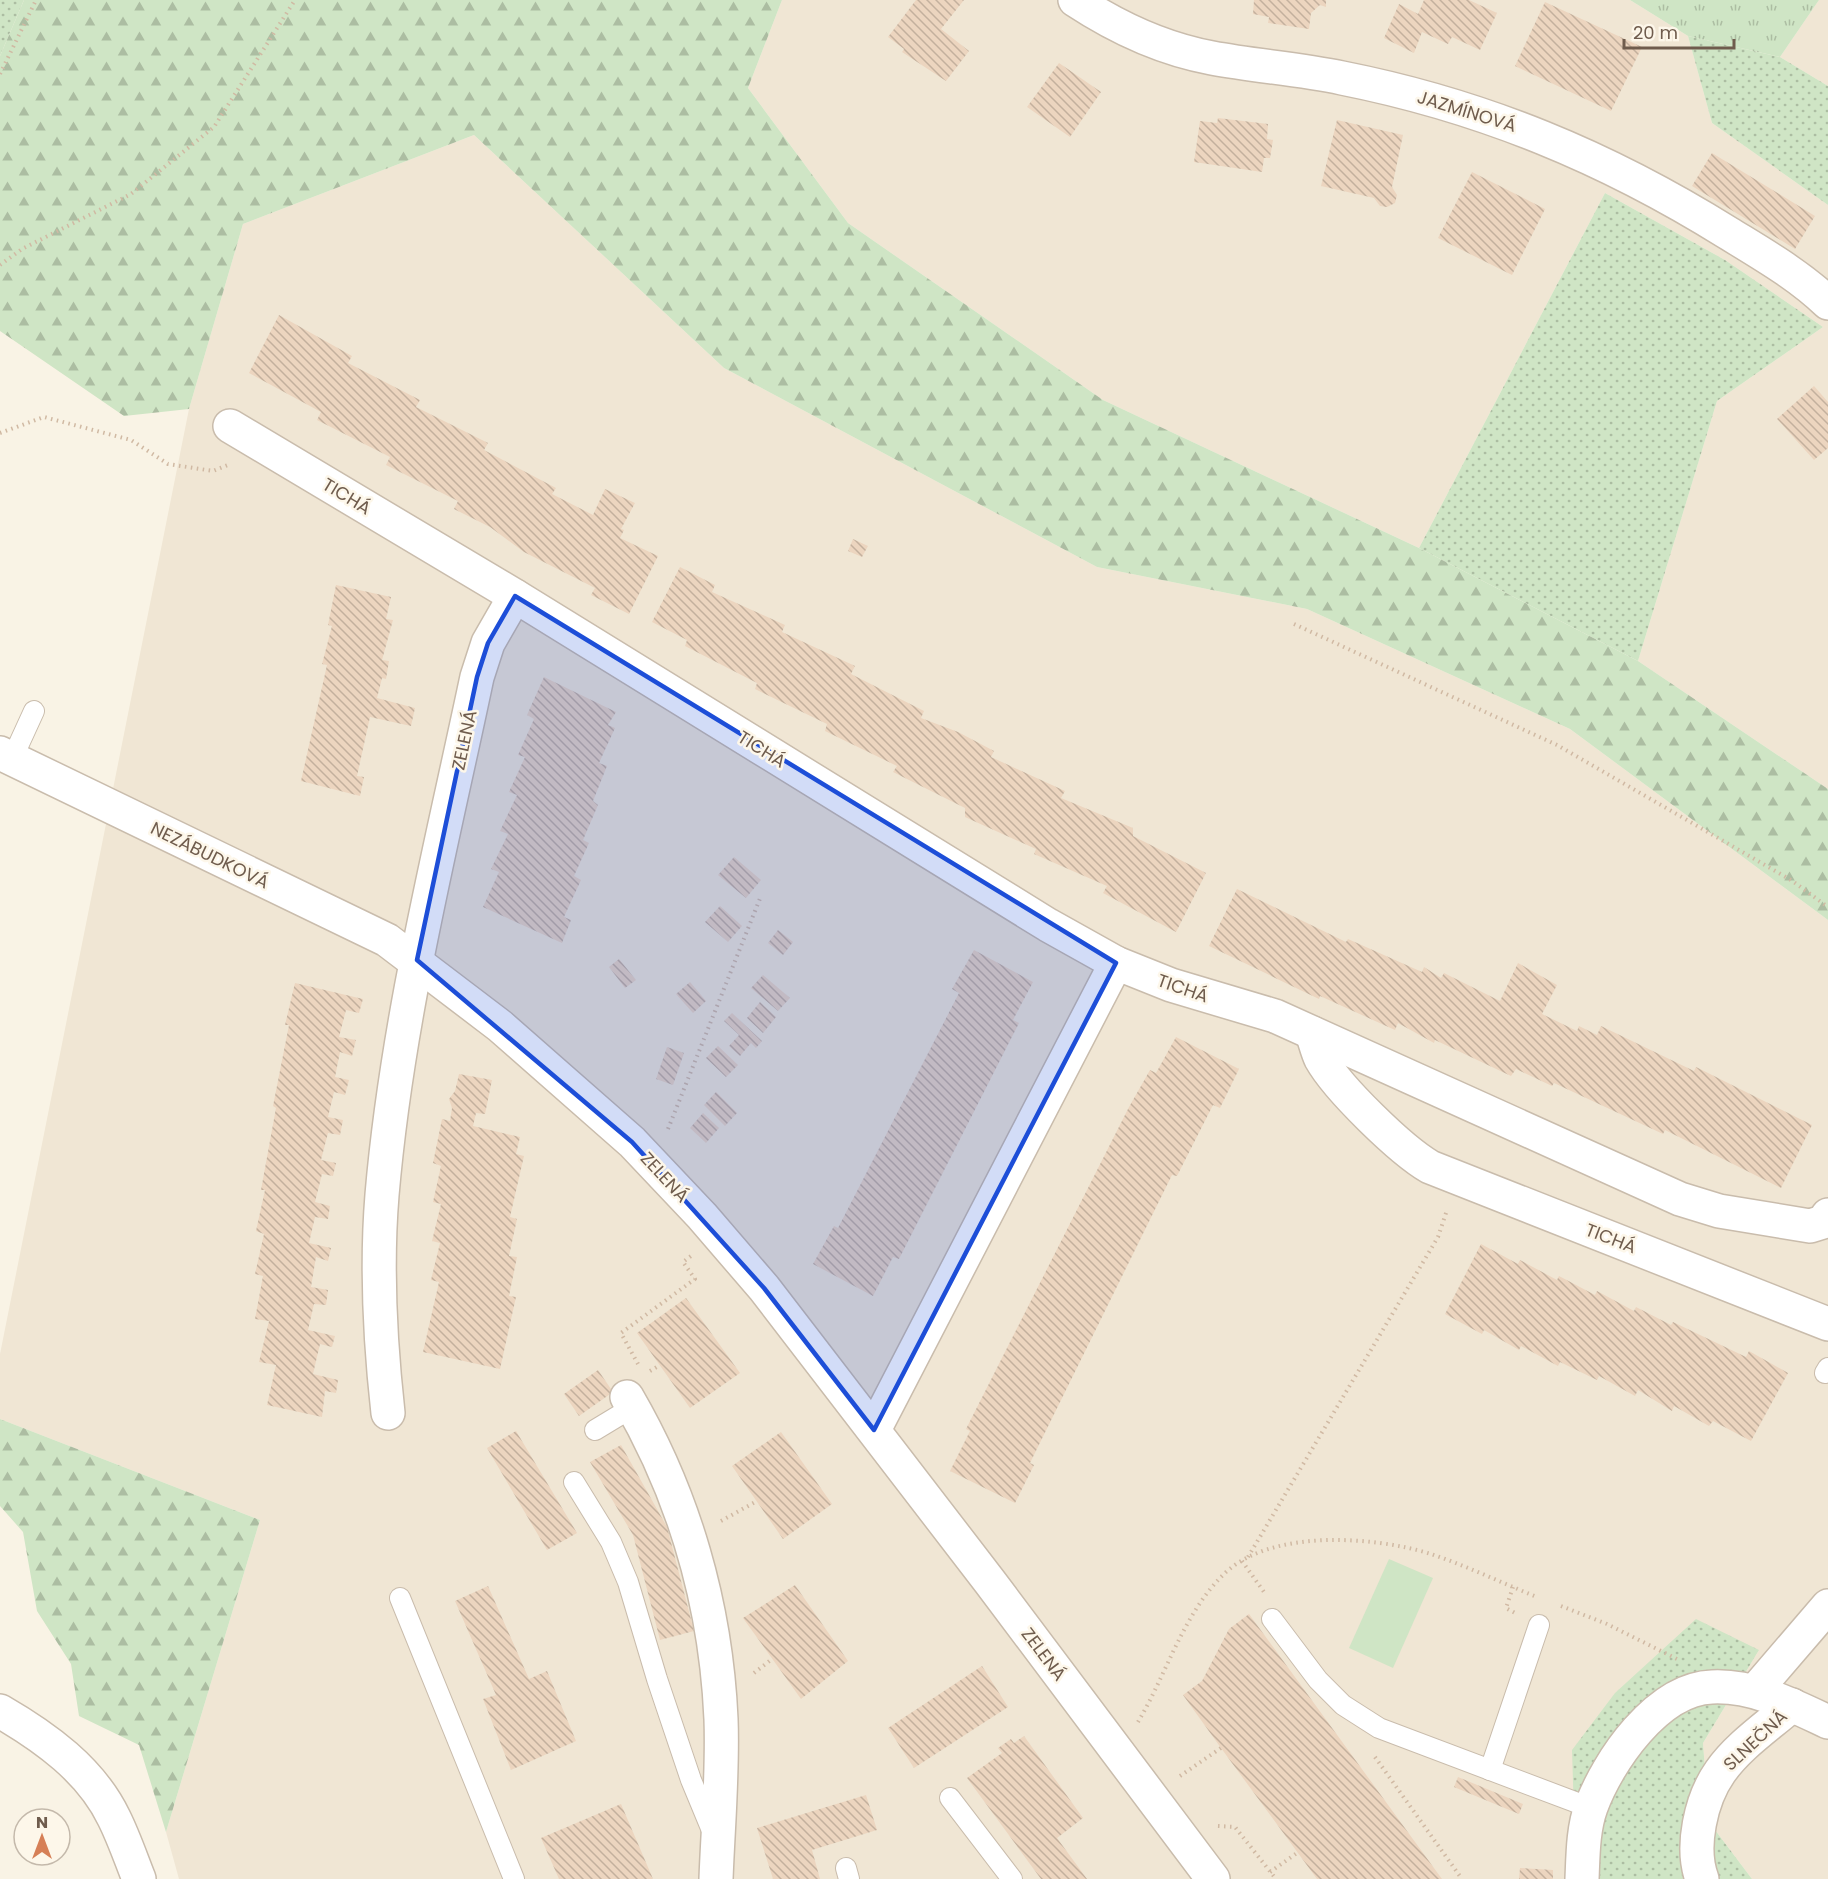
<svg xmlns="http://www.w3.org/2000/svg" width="1828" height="1879" font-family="Poppins,sans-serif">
	<defs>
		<pattern id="grass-dots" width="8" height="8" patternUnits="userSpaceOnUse" patternTransform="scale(1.5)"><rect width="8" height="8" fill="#cfe5c5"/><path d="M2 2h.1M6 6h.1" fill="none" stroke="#acbda2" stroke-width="1.8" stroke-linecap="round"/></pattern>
		<pattern id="forest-firs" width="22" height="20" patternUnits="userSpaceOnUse" patternTransform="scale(1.5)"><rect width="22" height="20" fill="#cfe5c5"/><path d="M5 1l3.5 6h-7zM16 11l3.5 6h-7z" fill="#acbda2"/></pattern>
		<pattern id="park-tufts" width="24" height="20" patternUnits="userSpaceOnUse" patternTransform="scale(1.5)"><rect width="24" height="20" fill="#cfe5c5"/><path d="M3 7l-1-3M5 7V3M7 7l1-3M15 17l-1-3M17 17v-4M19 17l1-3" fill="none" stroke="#acbda2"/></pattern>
		<pattern id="building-back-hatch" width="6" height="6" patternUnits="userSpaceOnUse" patternTransform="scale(1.5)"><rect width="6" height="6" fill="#ecd5bf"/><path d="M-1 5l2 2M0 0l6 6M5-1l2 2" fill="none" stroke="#c3b09d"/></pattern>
	</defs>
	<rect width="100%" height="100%" fill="#f9f3e5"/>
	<g fill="#f0e6d4">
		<polygon points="782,0 1630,0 1688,36 1712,123 1828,205 1828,789 1638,661 1717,401 1823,327 1725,260 1605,193 1419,548 1103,400 848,223 748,88"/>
		<polygon points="1819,0 1828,0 1828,86 1780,57"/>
		<polygon points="474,135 724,368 1097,567 1307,609 1570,729 1828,920 1828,1879 1752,1879 1709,1822 1703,1743 1759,1650 1576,1879 179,1879 166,1832 260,1520 0,1419 0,1354 189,409 243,224"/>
	</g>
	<g fill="url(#grass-dots)">
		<polygon points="0,0 24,0 0,56"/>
		<polygon points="1688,36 1780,57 1828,86 1828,205 1712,123"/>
		<polygon points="1605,193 1725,260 1823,327 1717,401 1638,661 1419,548"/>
		<polygon points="1696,1619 1759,1650 1703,1743 1709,1822 1752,1879 1576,1879 1572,1750 1615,1693"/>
	</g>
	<g fill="url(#forest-firs)">
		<polygon points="24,0 782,0 748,88 848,223 1103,400 1419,548 1638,661 1828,789 1828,920 1570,729 1307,609 1097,567 724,368 474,135 243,224 189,409 124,416 0,331 0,56"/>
		<polygon points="0,1419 260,1520 166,1832 139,1745 79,1716 71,1664 37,1611 23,1532 0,1506"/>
	</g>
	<polygon fill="url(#park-tufts)" points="1630,0 1819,0 1780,57 1688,36"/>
	<polygon fill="#cfe5c5" points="1389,1559 1433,1578 1393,1668 1349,1648"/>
	<g fill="url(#building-back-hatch)">
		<polygon points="916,0 964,0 941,29 969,51 946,81 902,52 904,49 888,37"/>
		<polygon points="1254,0 1326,0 1326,7 1320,5 1311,13 1309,29 1268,23 1269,17 1253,14"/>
		<polygon points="1424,0 1469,0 1497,13 1480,50 1452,37 1448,44 1422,32 1414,53 1384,38 1399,4 1418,14"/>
		<polygon points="1545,2 1642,47 1611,111 1515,66"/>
		<polygon points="1059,63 1101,92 1070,137 1027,107"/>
		<polygon points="1218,118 1268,124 1267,139 1273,140 1270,158 1264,158 1262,172 1194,162 1200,121 1217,123"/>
		<polygon points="1337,120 1403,135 1392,187 1397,195 1395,203 1387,207 1380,206 1374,198 1321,186"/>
		<polygon points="1712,153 1815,216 1795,249 1692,186"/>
		<polygon points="1472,172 1545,209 1512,275 1438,238"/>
		<polygon points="279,315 352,356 348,363 420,400 416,407 488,443 484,450 556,488 552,494 593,515 605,489 635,503 621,529 624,530 620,538 658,556 629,614 591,595 595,588 524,552 490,527 454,509 458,501 386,465 390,457 317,420 321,412 249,373"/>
		<polygon points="1814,386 1828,402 1828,448 1814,460 1777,419"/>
		<polygon points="853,539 868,546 862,557 848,551"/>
		<polygon points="680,567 715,585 712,592 785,625 782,632 855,666 851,674 924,711 921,718 958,732 994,751 991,757 1065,791 1061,798 1133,828 1133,836 1206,873 1176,932 1103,893 1107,886 1034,854 1036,849 965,817 965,808 893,772 897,766 825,731 827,724 755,689 757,683 685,646 687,640 652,622"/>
		<polygon points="336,585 391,597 386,619 393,620 382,660 389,661 386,679 382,678 377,698 415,708 411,726 370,717 357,776 364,777 360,796 301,781 327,665 322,664 332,626 328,625"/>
		<polygon points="544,677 616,712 608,725 615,728 599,763 607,766 593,801 598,805 583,840 589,843 574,876 581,880 564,917 571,920 562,943 483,907 499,872 491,869 508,834 500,831 517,795 509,792 525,757 518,755 534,719 527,715"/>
		<polygon points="734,857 761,880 746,898 718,875"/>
		<polygon points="1237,889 1346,942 1348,939 1422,972 1424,967 1441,978 1444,973 1500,1001 1518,963 1557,985 1542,1014 1577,1031 1579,1026 1597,1035 1601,1026 1694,1071 1696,1067 1812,1125 1781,1188 1665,1130 1663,1134 1554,1083 1552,1086 1516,1069 1511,1076 1435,1040 1434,1043 1398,1023 1395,1030 1320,996 1319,999 1209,946"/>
		<polygon points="720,906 742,926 728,942 705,922"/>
		<polygon points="778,930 793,942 783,955 768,943"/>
		<polygon points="974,950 1033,982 1013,1020 1019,1023 899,1259 893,1257 873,1296 813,1264 834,1226 838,1228 959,993 952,989"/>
		<polygon points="619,959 636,980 625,988 609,967"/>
		<polygon points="763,975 790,998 778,1011 751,988"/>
		<polygon points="690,982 706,1001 693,1013 676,994"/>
		<polygon points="295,983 363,999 359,1013 346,1010 339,1037 356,1040 352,1056 340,1052 335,1077 349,1080 345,1095 334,1092 328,1117 343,1120 340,1135 328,1133 321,1160 336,1163 333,1176 322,1174 315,1202 330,1206 328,1219 315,1217 309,1243 331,1248 328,1261 316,1257 311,1287 328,1290 326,1305 314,1304 308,1330 335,1336 332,1347 320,1344 313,1374 338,1380 336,1393 325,1391 322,1417 267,1405 276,1365 259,1362 269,1321 255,1319 263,1276 255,1274 264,1234 256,1231 265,1190 261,1190 276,1108 273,1106 289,1025 285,1025"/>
		<polygon points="760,1002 776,1017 763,1033 747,1018"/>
		<polygon points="732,1013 762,1041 756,1048 751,1043 740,1056 729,1046 739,1035 724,1021"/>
		<polygon points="1176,1037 1239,1069 1220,1108 1213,1105 1177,1176 1172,1175 1030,1463 1034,1465 1015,1503 950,1471 970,1431 966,1429 1129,1107 1150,1070 1156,1073"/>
		<polygon points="718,1046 738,1065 726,1077 706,1058"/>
		<polygon points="667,1047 684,1053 673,1085 656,1079"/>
		<polygon points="459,1074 492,1080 485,1114 476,1113 473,1126 520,1137 516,1154 524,1156 510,1217 517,1219 509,1256 517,1257 509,1296 516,1297 500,1369 423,1352 439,1282 431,1280 440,1243 432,1241 441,1204 433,1202 441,1166 433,1163 442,1119 450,1121 452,1108 449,1099 455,1091"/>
		<polygon points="716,1092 737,1113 725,1126 704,1105"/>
		<polygon points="703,1113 719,1128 706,1143 690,1128"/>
		<polygon points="1481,1244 1518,1264 1520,1260 1557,1280 1559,1276 1595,1295 1597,1291 1634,1311 1636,1307 1671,1325 1673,1322 1746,1357 1749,1351 1788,1373 1751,1441 1713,1421 1709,1426 1674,1406 1672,1411 1638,1390 1635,1396 1599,1376 1597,1380 1560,1362 1558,1366 1521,1346 1519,1350 1484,1330 1482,1334 1445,1314"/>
		<polygon points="686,1298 740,1373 690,1408 637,1333"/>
		<polygon points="598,1370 613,1392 579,1416 564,1394"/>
		<polygon points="516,1431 577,1533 547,1550 487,1448"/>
		<polygon points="781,1432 832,1504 783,1539 732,1466"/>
		<polygon points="621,1445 667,1527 694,1631 660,1640 633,1535 590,1462"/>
		<polygon points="795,1585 848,1661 801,1699 743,1618"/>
		<polygon points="488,1586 529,1679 547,1671 576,1741 511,1770 483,1699 496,1695 455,1601"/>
		<polygon points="1249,1614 1442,1879 1317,1879 1221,1748 1183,1695 1202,1681 1229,1629"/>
		<polygon points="982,1666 1008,1707 914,1768 888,1728"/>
		<polygon points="1024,1736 1083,1818 1057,1838 1087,1879 1041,1879 967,1778 1002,1753 998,1748 1011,1739 1014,1743"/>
		<polygon points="1458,1777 1523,1804 1519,1814 1454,1787"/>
		<polygon points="866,1795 877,1830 812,1850 820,1879 773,1879 757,1828"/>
		<polygon points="621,1804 653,1879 559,1879 541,1838"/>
		<polygon points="1520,1868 1553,1870 1553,1879 1519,1879"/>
	</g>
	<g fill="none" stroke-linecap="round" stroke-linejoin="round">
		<defs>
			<g id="lane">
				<polyline points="12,759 34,711"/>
				<polyline points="1825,1373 1828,1368"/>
				<polyline points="595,1430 633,1407"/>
				<polyline points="574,1482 611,1542 628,1582 657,1679 691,1780 713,1833"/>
				<polyline points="400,1598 514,1879"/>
				<polyline points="1272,1619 1318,1680 1343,1705 1379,1728 1591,1808"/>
				<polyline points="1490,1770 1539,1625"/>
				<polyline points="950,1798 1012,1879"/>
				<polyline points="846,1868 849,1879"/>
			</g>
			<g id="street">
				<path d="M1075 0C1116 27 1163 49 1212 58 1255 66 1299 69 1342 78 1483 106 1606 157 1728 233 1762 254 1799 275 1828 303"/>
				<polyline points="230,426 515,596 1048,925 1116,963 1171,985 1275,1016 1680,1199 1719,1211 1810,1226 1823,1222 1828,1215"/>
				<polyline points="0,753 387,940 500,1026 632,1142 702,1216 764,1288 990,1582 1213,1879"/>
				<path d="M1312 1033C1315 1041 1317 1051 1321 1059 1338 1089 1401 1150 1430 1167L1828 1324"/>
				<path d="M627 1397C684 1495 716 1605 721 1719 723 1772 718 1826 716 1879"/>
				<path d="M388 1413C380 1341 376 1268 382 1195 397 1020 441 848 477 677L488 643 515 596"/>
				<polyline points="874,1430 1116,963"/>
				<polyline points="1755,1691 1828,1606"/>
				<path d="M0 1711C45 1737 91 1770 114 1818 124 1838 131 1859 139 1879"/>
				<path d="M1582 1879C1583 1855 1583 1829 1591 1807 1608 1761 1657 1689 1712 1687 1753 1685 1792 1705 1828 1722"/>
				<path d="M1702 1879C1690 1847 1701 1799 1720 1772 1738 1746 1768 1726 1792 1705"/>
			</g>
		</defs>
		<use href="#lane" stroke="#c9bcac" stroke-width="22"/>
		<use href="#street" stroke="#c9bcac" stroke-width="36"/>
		<g stroke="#d0b9a3" stroke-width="4" stroke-dasharray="1.5 4.5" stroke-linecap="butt">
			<polyline points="0,74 36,0"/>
			<polyline points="0,265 22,249 131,194 214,127 295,0"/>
			<polyline points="0,433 44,417 131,440 168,464 213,471 228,465"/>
			<polyline points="1294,624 1557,745 1791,880 1828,907"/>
			<polyline points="668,1129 761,896"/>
			<polyline points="638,1364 621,1333 695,1279 683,1262 691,1256"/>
			<polyline points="650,1371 660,1365"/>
			<polyline points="721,1521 757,1501"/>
			<polyline points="1248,1557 1438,1237 1447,1210"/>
			<polyline points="1242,1561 1264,1592"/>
			<polyline points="1513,1587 1506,1608 1515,1613"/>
			<polyline points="1561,1606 1607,1624 1677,1659"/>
			<polyline points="754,1673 772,1659"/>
			<path d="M1138 1722C1166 1675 1183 1615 1222 1576 1268 1528 1374 1536 1431 1554 1467 1566 1502 1583 1537 1597"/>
			<polyline points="1375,1757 1462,1879"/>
			<polyline points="1180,1776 1221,1748"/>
			<polyline points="1218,1826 1235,1827 1276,1879"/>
			<polyline points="1270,1872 1297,1853"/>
		</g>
		<use href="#lane" stroke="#fff" stroke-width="20"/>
		<use href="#street" stroke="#fff" stroke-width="33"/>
	</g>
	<path fill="#1d4ed8" fill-opacity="0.2" stroke="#1d4ed8" stroke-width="4.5" stroke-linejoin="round" d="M515 596 1116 963 874 1430 764 1288 632 1142 417 960 477 677 488 643Z"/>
	<g text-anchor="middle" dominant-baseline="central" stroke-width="5" stroke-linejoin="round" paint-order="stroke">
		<g font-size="18" fill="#6f5c4d" stroke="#fdf7ea">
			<text transform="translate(1467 111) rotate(17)">JAZMÍNOVÁ</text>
			<text transform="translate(347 496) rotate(31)">TICHÁ</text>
			<text transform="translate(464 740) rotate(-78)">ZELENÁ</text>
			<text transform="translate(762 749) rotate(32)">TICHÁ</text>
			<text transform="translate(210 855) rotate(26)">NEZÁBUDKOVÁ</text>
			<text transform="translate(1183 988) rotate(19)">TICHÁ</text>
			<text transform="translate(665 1177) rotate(47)">ZELENÁ</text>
			<text transform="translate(1611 1238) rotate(21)">TICHÁ</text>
			<text transform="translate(1044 1654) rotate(53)">ZELENÁ</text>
			<text transform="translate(1755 1740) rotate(-43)">SLNEČNÁ</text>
		</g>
	</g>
	<g transform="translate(42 1837)"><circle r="28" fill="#fdf7ea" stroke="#c4b9ab" stroke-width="1.5"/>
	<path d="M0-4.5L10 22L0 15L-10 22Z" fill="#d68057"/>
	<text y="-9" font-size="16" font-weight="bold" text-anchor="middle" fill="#6f5c4d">N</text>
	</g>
	<path d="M1624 39v9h110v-9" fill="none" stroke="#6f5c4d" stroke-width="3"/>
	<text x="1633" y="39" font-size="18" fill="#6f5c4d" stroke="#fdf7ea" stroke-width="4.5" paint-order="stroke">20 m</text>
</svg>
